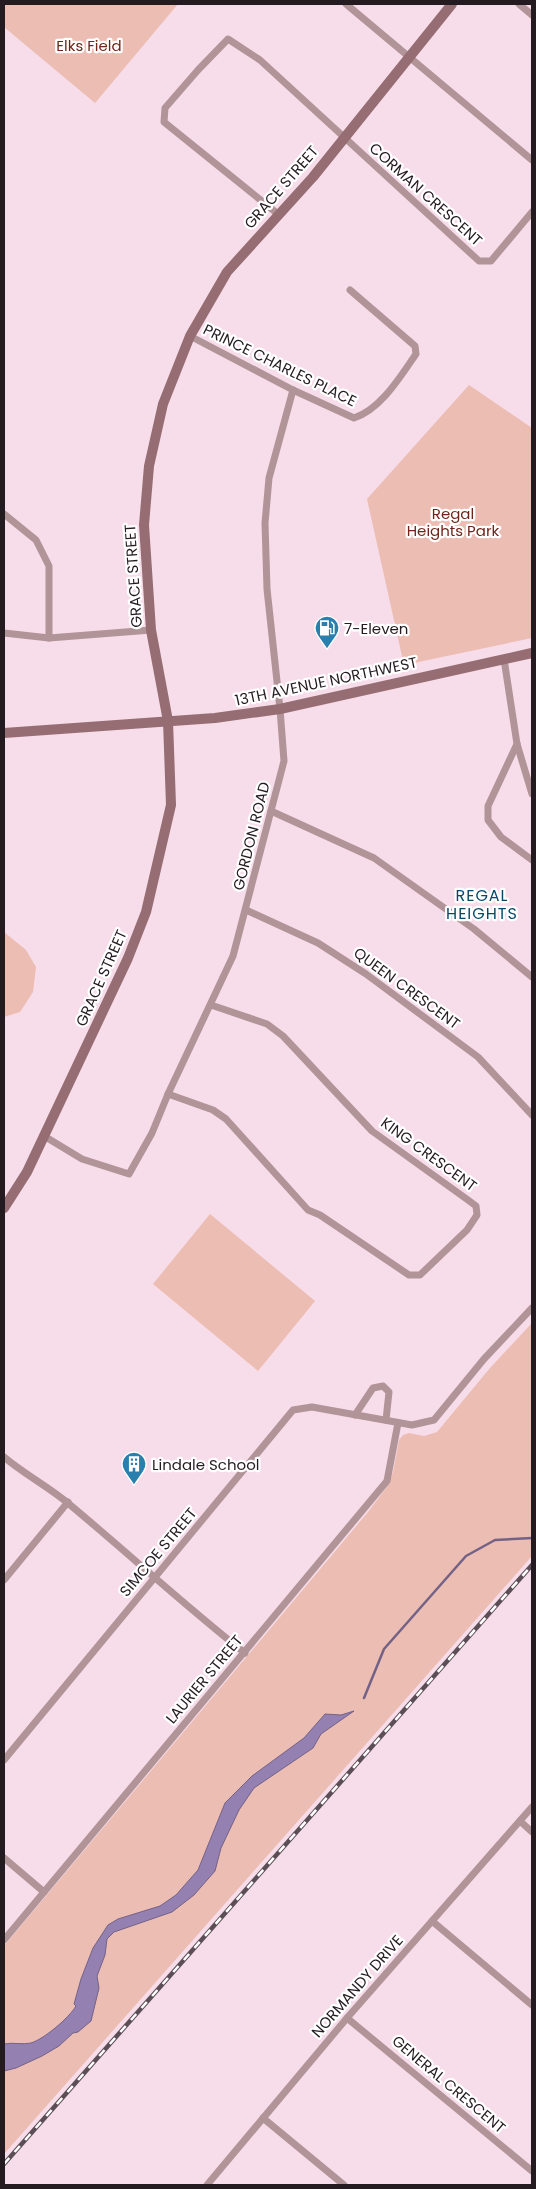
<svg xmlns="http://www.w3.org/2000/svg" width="536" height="2189" font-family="Poppins,sans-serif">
	<rect width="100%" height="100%" fill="#f7dce9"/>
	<g fill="#ecbdb3">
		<polygon points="4,4 178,4 95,103 4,27"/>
		<polygon points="469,385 532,428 532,638 404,665 367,499"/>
		<polygon points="4,932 26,950 36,967 33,992 20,1012 4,1017"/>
		<polygon points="210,1214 315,1301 258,1371 153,1284"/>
		<polygon points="532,1323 532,1556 4,2154 4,1946 368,1512 389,1484 393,1472 399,1440 403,1435 409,1433 424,1436 437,1432 490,1368"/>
	</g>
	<path fill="#9580b2" stroke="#736286" d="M354 1711 321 1734 313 1748 254 1788 239 1810 221 1848 215 1871 194 1895 172 1912 114 1932 107 1939 105 1955 97 1976 99 1988 91 2021 78 2032 73 2033 59 2046 42 2056 16 2068 4 2071V2044C13 2042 22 2045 31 2043 44 2039 69 2018 76 2006L74 2004 81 1979 93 1948 108 1925 118 1919 160 1906 176 1895 198 1870 225 1803 252 1776 304 1738 325 1714 341 1715Z"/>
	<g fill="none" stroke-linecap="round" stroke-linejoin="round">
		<polyline stroke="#736286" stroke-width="2.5" points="364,1698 384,1649 466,1556 495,1540 532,1538"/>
		<g stroke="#b09498" stroke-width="7">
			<polyline points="346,4 532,160"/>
			<polyline points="519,4 532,15"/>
			<polyline points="278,214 164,122 165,108 198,70 228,39 260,60 479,261 491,261 532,212"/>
			<path d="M190 336 293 390 354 418C381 409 400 377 416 354L415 346 350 290"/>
			<polyline points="4,514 36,540 49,566 49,638"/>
			<polyline points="4,633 49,638 151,630"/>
			<polyline points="504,659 517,744 532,794"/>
			<polyline points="517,744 488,806 488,820 501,837 532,860"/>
			<polyline points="271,811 374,858 474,929 532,977"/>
			<polyline points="246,910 318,943 366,974 478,1057 532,1115"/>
			<polyline points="168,1094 213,1110 226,1119 308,1210 320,1215 409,1275 420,1275 467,1230 477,1215 476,1206 468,1200 372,1131 283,1036 267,1024 211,1005"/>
			<polyline points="44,1136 82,1159 129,1174 152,1133 168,1094 233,956 284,761 280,709 267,589 265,523 269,478 293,390"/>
			<polyline points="355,1415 373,1388 383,1386 389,1392 386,1420"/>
			<path d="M4 1457C24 1474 49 1487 69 1504 128 1553 184 1605 245 1653"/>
			<polyline points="4,1580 68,1502"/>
			<polyline points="4,1760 293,1410 312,1407 412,1425 434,1420 484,1359 532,1308"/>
			<polyline points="520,1821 532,1832"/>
			<polyline points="4,1858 44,1892"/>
			<polyline points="432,1921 532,2005"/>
			<polyline points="4,1940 387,1481 398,1423"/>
			<polyline points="347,2018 532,2171"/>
			<polyline points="263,2118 344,2185"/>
			<polyline points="207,2185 347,2018 532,1807"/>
		</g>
		<g stroke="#956d73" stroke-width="10">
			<polyline points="4,733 215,718 280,709 532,653"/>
			<polyline points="4,1208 27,1172 128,958 146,912 171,805 168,721 151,630 144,525 149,466 163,404 190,336 227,272 313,177 452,4"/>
		</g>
		<defs>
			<polyline id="rail" points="4,2164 532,1565"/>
		</defs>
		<use href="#rail" stroke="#5b4e55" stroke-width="4.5"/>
		<use href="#rail" stroke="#fff" stroke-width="2.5" stroke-dasharray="8" stroke-linecap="butt"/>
	</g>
	<defs>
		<symbol id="fuel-pin" viewBox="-11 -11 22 30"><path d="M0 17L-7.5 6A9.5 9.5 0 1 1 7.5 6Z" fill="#2980af" stroke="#fff"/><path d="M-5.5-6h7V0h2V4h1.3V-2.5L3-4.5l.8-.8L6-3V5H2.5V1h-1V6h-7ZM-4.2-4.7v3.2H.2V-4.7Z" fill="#fff"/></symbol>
		<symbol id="building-pin" viewBox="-11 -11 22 30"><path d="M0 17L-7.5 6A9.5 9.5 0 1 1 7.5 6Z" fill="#2980af" stroke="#fff"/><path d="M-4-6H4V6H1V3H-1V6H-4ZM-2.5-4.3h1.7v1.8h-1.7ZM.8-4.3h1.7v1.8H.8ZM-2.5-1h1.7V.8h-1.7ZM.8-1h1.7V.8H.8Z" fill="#fff"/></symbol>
	</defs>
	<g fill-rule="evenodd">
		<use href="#fuel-pin" x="313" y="614" width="28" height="38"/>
		<use href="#building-pin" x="120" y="1450" width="28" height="38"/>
	</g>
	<g text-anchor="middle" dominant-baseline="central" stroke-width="4.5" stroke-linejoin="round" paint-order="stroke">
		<g font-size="15" fill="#6f251a" stroke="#fff">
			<text x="89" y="45">Elks Field</text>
			<text x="453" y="513">Regal<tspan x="453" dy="17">Heights Park</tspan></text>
		</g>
		<g font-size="15" fill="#241b20" stroke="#fff">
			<text transform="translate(281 187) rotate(-49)">GRACE STREET</text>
			<text transform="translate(426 194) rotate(42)">CORMAN CRESCENT</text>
			<text transform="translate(280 365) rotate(26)">PRINCE CHARLES PLACE</text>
			<text transform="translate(133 576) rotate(-94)">GRACE STREET</text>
			<text transform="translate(326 681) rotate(-12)">13TH AVENUE NORTHWEST</text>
			<text transform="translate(251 836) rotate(-76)">GORDON ROAD</text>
			<text transform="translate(101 978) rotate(-66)">GRACE STREET</text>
			<text transform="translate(407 988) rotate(36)">QUEEN CRESCENT</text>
			<text transform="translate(429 1154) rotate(36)">KING CRESCENT</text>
			<text transform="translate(158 1552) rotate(-50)">SIMCOE STREET</text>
			<text transform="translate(204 1679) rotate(-50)">LAURIER STREET</text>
			<text transform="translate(357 1986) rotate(-49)">NORMANDY DRIVE</text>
			<text transform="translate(449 2084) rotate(40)">GENERAL CRESCENT</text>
		</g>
		<g font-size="15" fill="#241b20" stroke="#fff" text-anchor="start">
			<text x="344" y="628">7-Eleven</text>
			<text x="152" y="1464">Lindale School</text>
		</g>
		<g font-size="16" letter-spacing="1" fill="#084969" stroke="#fff">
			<text x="482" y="895">REGAL<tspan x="482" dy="18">HEIGHTS</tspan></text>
		</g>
	</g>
	<rect width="536" height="2189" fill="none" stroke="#241b20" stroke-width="10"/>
</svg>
